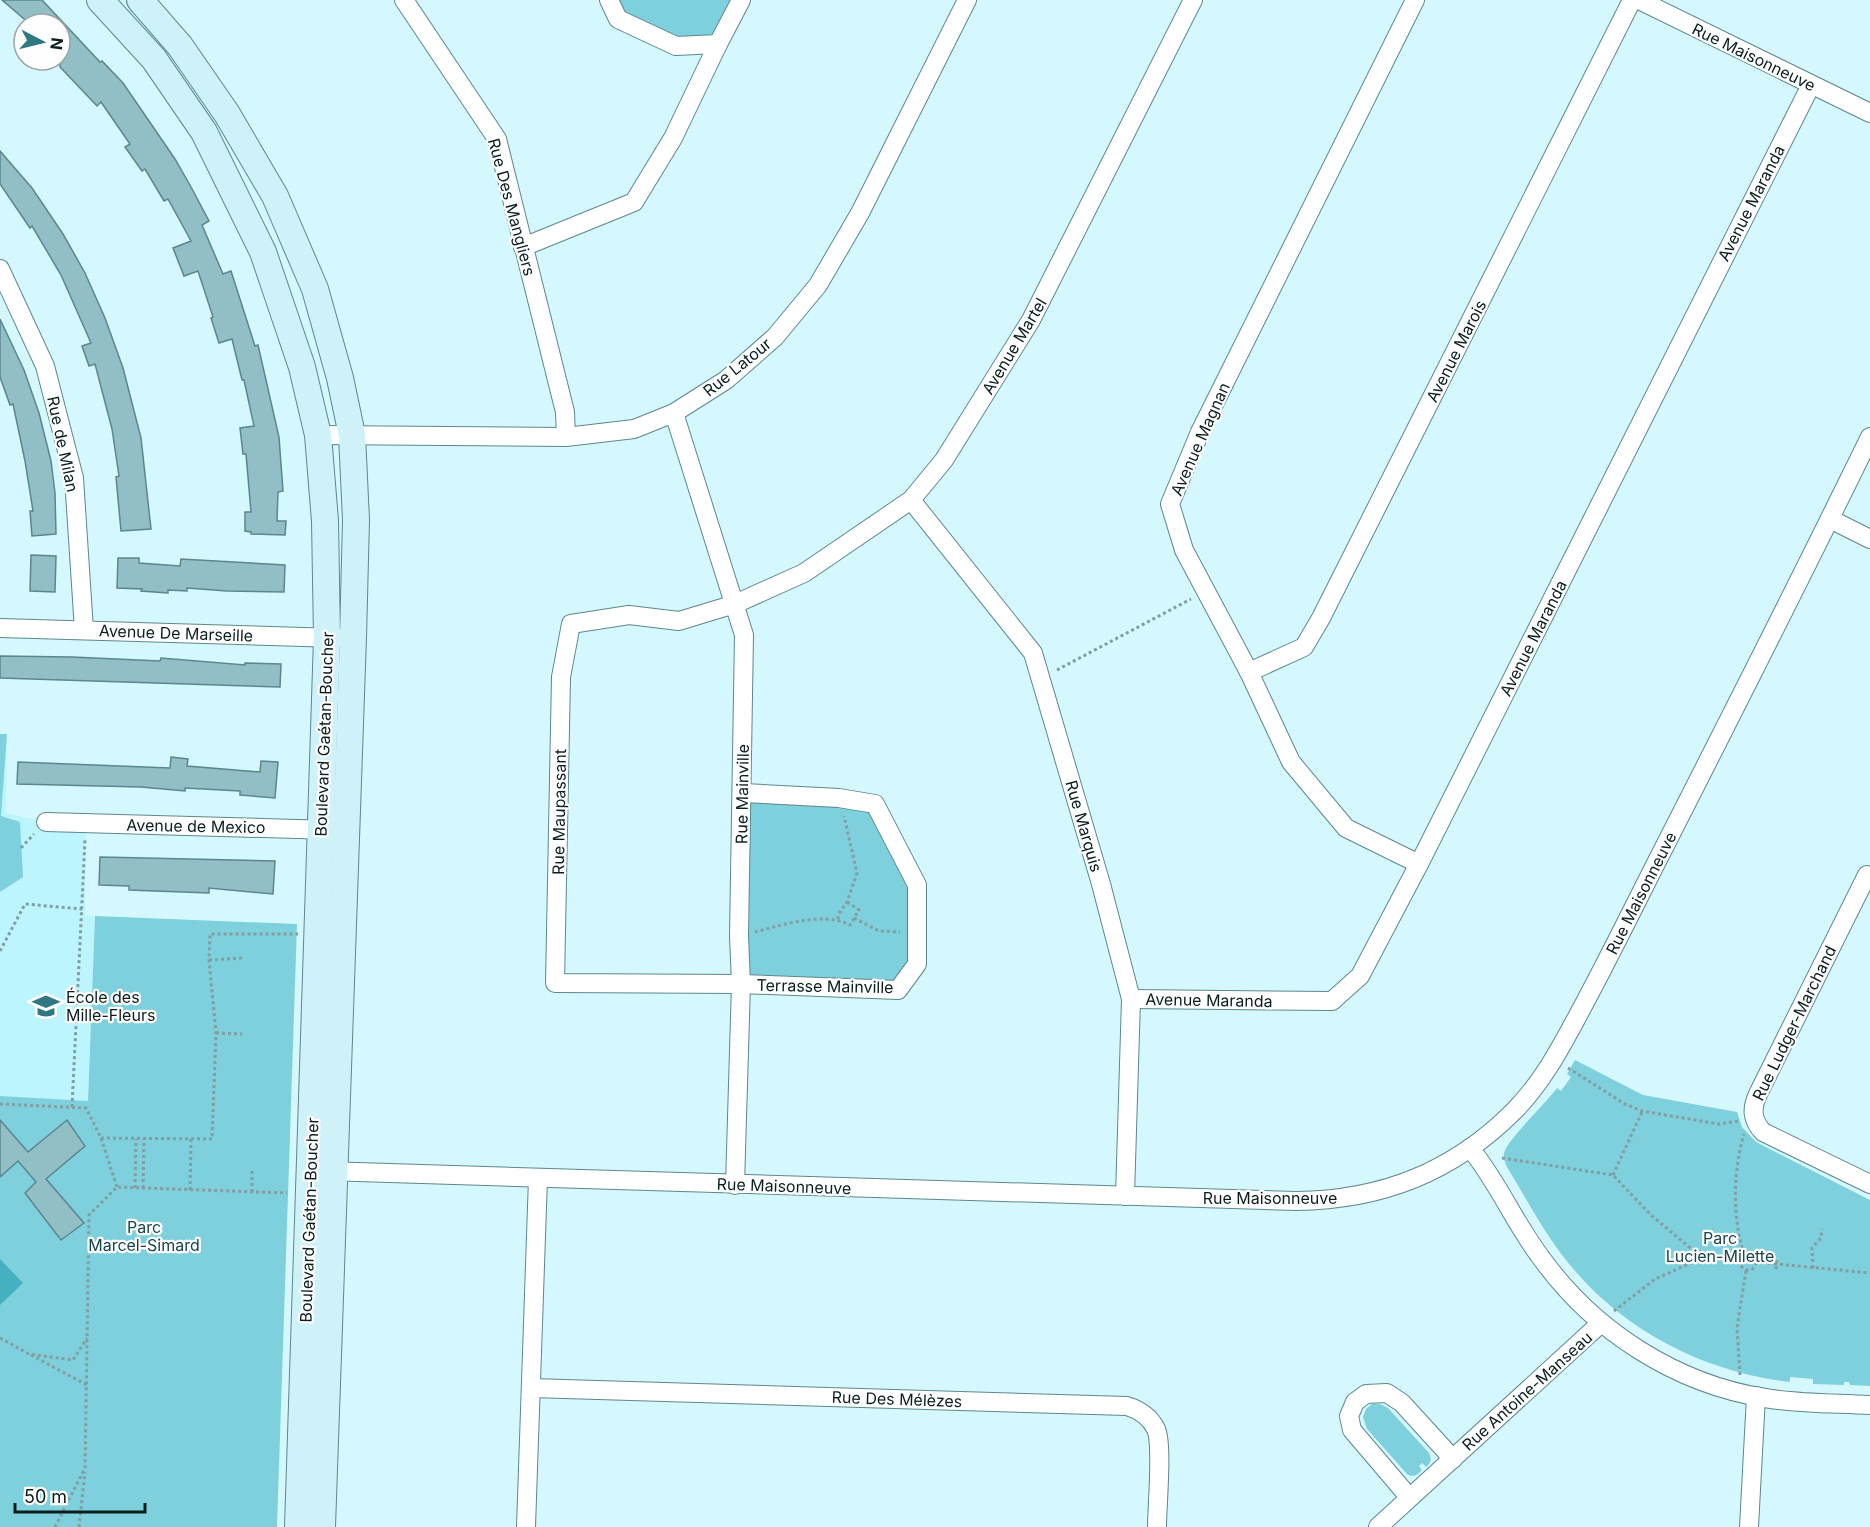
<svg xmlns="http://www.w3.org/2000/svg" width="1870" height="1527" font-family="Inter,sans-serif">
	<rect width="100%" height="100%" fill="#d4f8fe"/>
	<polygon fill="#bcf5fe" points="0,734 7,734 6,813 46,822 86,824 85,915 95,916 88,1101 0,1096"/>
	<g fill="#7ed0dd">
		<polygon points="609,0 741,0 718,44 676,46 618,19"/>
		<polygon points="0,734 7,734 1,816 20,822 23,877 0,892"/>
		<polygon points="743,793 875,804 917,885 917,964 898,990 741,984"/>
		<polygon points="95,916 297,924 277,1527 0,1527 0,1096 88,1101"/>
		<path d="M1575 1060 1643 1095 1737 1112 1742 1127 1756 1142 1870 1200V1386L1850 1385 1849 1382H1844V1385L1813 1384V1379L1790 1377V1382C1703 1372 1620 1329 1566 1260 1543 1231 1526 1198 1507 1167 1505 1162 1503 1158 1504 1153 1507 1140 1547 1102 1557 1088L1561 1091 1571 1077 1567 1074Z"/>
		<path d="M1372 1404H1380L1388 1408 1429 1453C1432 1459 1431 1463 1426 1467L1422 1463 1419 1466 1422 1470C1417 1475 1414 1478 1407 1474L1367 1429 1363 1417 1366 1409Z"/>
	</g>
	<polygon fill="#45b0c0" points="0,1259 23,1283 0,1305"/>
	<g fill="#92bfc6" stroke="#5b868d" stroke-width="1.5">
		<polygon points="2,0 42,0 100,62 102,61 123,83 175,159 191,187 209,221 202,225 223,274 231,271 255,346 258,345 279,437 283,491 278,492 277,521 286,521 285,535 251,534 251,532 245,531 245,512 251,512 246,454 243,454 240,428 254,426 244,380 242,380 232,339 219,343 211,318 213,317 198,271 184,276 173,248 191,241 168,199 164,201 145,169 142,171 125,147 130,144 101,102 97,106 60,67 60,24 30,24"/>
		<polygon points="0,151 32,188 63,234 85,273 105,318 123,368 141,438 151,529 121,531 116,477 119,476 112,429 95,364 89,366 82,346 91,343 61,275 32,226 30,228 0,184"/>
		<polygon points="0,319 24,370 39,413 51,461 55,493 56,534 32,536 30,511 33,511 25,461 13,404 10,405 0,377"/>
		<polygon points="31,555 56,556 55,592 30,591"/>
		<polygon points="118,558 139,558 139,563 180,566 181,559 285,565 284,592 227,591 187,588 187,591 168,590 168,593 141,591 142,589 117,588"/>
		<polygon points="0,656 72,657 160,661 161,658 245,665 245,663 281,664 280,687 0,678"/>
		<polygon points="171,757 188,759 187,766 260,772 261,761 278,762 275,798 240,795 240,791 185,788 185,791 141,787 17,784 18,762 170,768"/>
		<polygon points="100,857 275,861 273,894 209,888 209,893 129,890 129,886 99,885"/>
		<polygon points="0,1120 28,1152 67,1120 85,1146 46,1179 84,1223 61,1240 25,1193 36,1182 18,1161 0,1177"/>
	</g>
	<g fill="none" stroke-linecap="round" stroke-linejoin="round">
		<defs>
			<g id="street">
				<polyline points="404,0 497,139 565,412 566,437"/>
				<polyline points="609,0 618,19 676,46 718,44 741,0"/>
				<polyline points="1415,0 1200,432 1170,504 1184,550 1249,672 1291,762 1346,828 1419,864"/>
				<polyline points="1639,0 1870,113"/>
				<polyline points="523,247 634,202 673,138 718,44"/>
				<polyline points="0,269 45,366 74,478 84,630"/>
				<polyline points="674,413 744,635 739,936 741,984 735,1185"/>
				<polyline points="318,435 566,437 634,429 674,413 726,380 775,337 818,285 860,213 967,0"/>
				<polyline points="911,500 1033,653 1101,884 1131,999 1125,1196"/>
				<polyline points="1830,519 1870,539"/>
				<polyline points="0,628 337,638"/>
				<polyline points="1249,672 1304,647 1321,618 1632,0"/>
				<polyline points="743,793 839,798 875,804 917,885 917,964 898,990 741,984 555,983 561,677 571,624 629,615 679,621 735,604 804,573 911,500 944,460 1031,320 1193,0"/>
				<polyline points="46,822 332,830"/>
				<path d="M1870 876 1867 875 1758 1094C1751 1109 1752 1120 1763 1132L1870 1184"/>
				<polyline points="1131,999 1332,1001 1360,976 1419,864 1811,85"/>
				<path d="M1470 1148C1498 1182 1515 1224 1542 1259 1594 1331 1676 1384 1765 1398 1800 1404 1835 1403 1870 1405"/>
				<path d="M325 1171 1296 1201C1382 1200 1453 1172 1514 1111 1544 1081 1563 1043 1583 1006 1606 963 1628 919 1650 875 1724 730 1798 584 1870 437"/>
				<path d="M531 1388 1127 1406C1140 1410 1150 1417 1156 1429 1163 1445 1157 1506 1157 1527"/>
				<polyline points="1409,1497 1352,1430 1349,1416 1355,1402 1366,1394 1387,1393 1402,1403 1453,1459"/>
				<polyline points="526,1527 538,1178"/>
				<polyline points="1378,1527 1601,1323"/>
				<polyline points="1749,1527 1756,1396"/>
			</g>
			<g id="secondary">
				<polyline points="100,0 154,59 204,132 263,252 302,367 318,435 325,521 327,638 298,1527"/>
				<polyline points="140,0 180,46 227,114 275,196 315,289 340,378 352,435 356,520 353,638 322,1527"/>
			</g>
		</defs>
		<use href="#street" stroke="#5c878e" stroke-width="20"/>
		<use href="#secondary" stroke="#5c878e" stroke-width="28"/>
		<g stroke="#819ea2" stroke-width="3" stroke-dasharray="3 3" stroke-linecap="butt">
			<polyline points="1057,670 1191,599"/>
			<polyline points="21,848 34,834"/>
			<polyline points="854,918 879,931 900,932"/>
			<polyline points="838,919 838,915 847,902 857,873 844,816"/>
			<path d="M755 932C782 925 824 911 850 925L859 910 847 902"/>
			<polyline points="0,951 25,904 82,909"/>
			<polyline points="209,960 244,958"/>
			<polyline points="216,1033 242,1034"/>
			<polyline points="1568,1068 1625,1104 1642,1111 1719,1124 1739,1121"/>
			<polyline points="0,1104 86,1108 101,1138 117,1187"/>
			<polyline points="72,1107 85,840"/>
			<polyline points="101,1138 212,1139 216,1033 209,960 210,934 298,934"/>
			<polyline points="1502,1158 1613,1175 1651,1215 1689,1247 1709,1256 1740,1261"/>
			<polyline points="1613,1175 1642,1112"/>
			<polyline points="135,1188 136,1139"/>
			<polyline points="143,1188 144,1139"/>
			<polyline points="190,1190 191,1139"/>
			<polyline points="252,1192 252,1168"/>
			<circle cx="1748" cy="1262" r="8"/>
			<path d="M1744 1254C1732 1217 1733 1172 1744 1134"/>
			<polyline points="1756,1262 1870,1273"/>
			<polyline points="1813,1268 1812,1248 1821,1238 1822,1229"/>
			<polyline points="1776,1269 1777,1258"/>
			<polyline points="1614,1311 1655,1279 1700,1259 1704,1254"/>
			<polyline points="0,1338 29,1354 73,1360 87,1338"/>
			<polyline points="31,1355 87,1385"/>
			<polyline points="1740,1375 1737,1328 1746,1270"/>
			<polyline points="55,1527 85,1468 89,1215 117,1187 287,1193"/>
			<polyline points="79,1527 85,1472"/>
		</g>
		<use href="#street" stroke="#fff" stroke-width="18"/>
		<use href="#secondary" stroke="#cef2f7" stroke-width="26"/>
	</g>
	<defs>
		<symbol id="school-bare" viewBox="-9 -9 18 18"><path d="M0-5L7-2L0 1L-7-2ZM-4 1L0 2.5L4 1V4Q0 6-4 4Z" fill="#2f7781" stroke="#fefefe" stroke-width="2.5" paint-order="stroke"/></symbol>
	</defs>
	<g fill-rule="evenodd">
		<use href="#school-bare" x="27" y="987" width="38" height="38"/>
	</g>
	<g text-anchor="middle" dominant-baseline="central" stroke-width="4.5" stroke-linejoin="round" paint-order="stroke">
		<g font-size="16" fill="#0b1d1f" stroke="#fefefe">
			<text transform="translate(1754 57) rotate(26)">Rue Maisonneuve</text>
			<text transform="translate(1751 203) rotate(-63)">Avenue Maranda</text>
			<text transform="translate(512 207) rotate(75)">Rue Des Mangliers</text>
			<text transform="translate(1014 346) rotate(-59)">Avenue Martel</text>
			<text transform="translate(1456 351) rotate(-63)">Avenue Marois</text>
			<text transform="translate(737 367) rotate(-39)">Rue Latour</text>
			<text transform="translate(1200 439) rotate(-66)">Avenue Magnan</text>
			<text transform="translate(63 444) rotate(78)">Rue de Milan</text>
			<text transform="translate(176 633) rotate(2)">Avenue De Marseille</text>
			<text transform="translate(1533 638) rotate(-63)">Avenue Maranda</text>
			<text transform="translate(324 734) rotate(-88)">Boulevard Gaétan-Boucher</text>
			<text transform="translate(742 794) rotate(-89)">Rue Mainville</text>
			<text transform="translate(559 812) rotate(-89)">Rue Maupassant</text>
			<text transform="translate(196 826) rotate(1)">Avenue de Mexico</text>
			<text transform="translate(1084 826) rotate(74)">Rue Marquis</text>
			<text transform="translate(1641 893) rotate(-63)">Rue Maisonneuve</text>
			<text transform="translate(825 986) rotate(1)">Terrasse Mainville</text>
			<text transform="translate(1209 1000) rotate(1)">Avenue Maranda</text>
			<text transform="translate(1794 1023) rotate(-64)">Rue Ludger-Marchand</text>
			<text transform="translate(784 1186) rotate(2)">Rue Maisonneuve</text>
			<text x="1270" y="1198">Rue Maisonneuve</text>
			<text transform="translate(309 1220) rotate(-88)">Boulevard Gaétan-Boucher</text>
			<text transform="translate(1527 1391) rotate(-42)">Rue Antoine-Manseau</text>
			<text transform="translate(897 1399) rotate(2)">Rue Des Mélèzes</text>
		</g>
		<g font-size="16" fill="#0b1d1f" stroke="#fefefe" text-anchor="start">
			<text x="66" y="997">École des<tspan x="66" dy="18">Mille-Fleurs</tspan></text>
		</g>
		<g font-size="16" fill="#16454c" stroke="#fefefe">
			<text x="144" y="1227">Parc<tspan x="144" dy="18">Marcel-Simard</tspan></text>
			<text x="1720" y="1238">Parc<tspan x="1720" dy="18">Lucien-Milette</tspan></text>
		</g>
	</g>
	<g transform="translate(42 42) rotate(97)"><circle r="28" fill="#fefefe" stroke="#9da4a5" stroke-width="1.5"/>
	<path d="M0-4.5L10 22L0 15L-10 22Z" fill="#2f7781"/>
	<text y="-9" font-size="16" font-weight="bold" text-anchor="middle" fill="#0b1d1f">N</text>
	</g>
	<path d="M15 1503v9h130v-9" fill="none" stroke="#0b1d1f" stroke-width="3"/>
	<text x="24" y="1503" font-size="18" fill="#0b1d1f" stroke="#fefefe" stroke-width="4.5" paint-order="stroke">50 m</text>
</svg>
